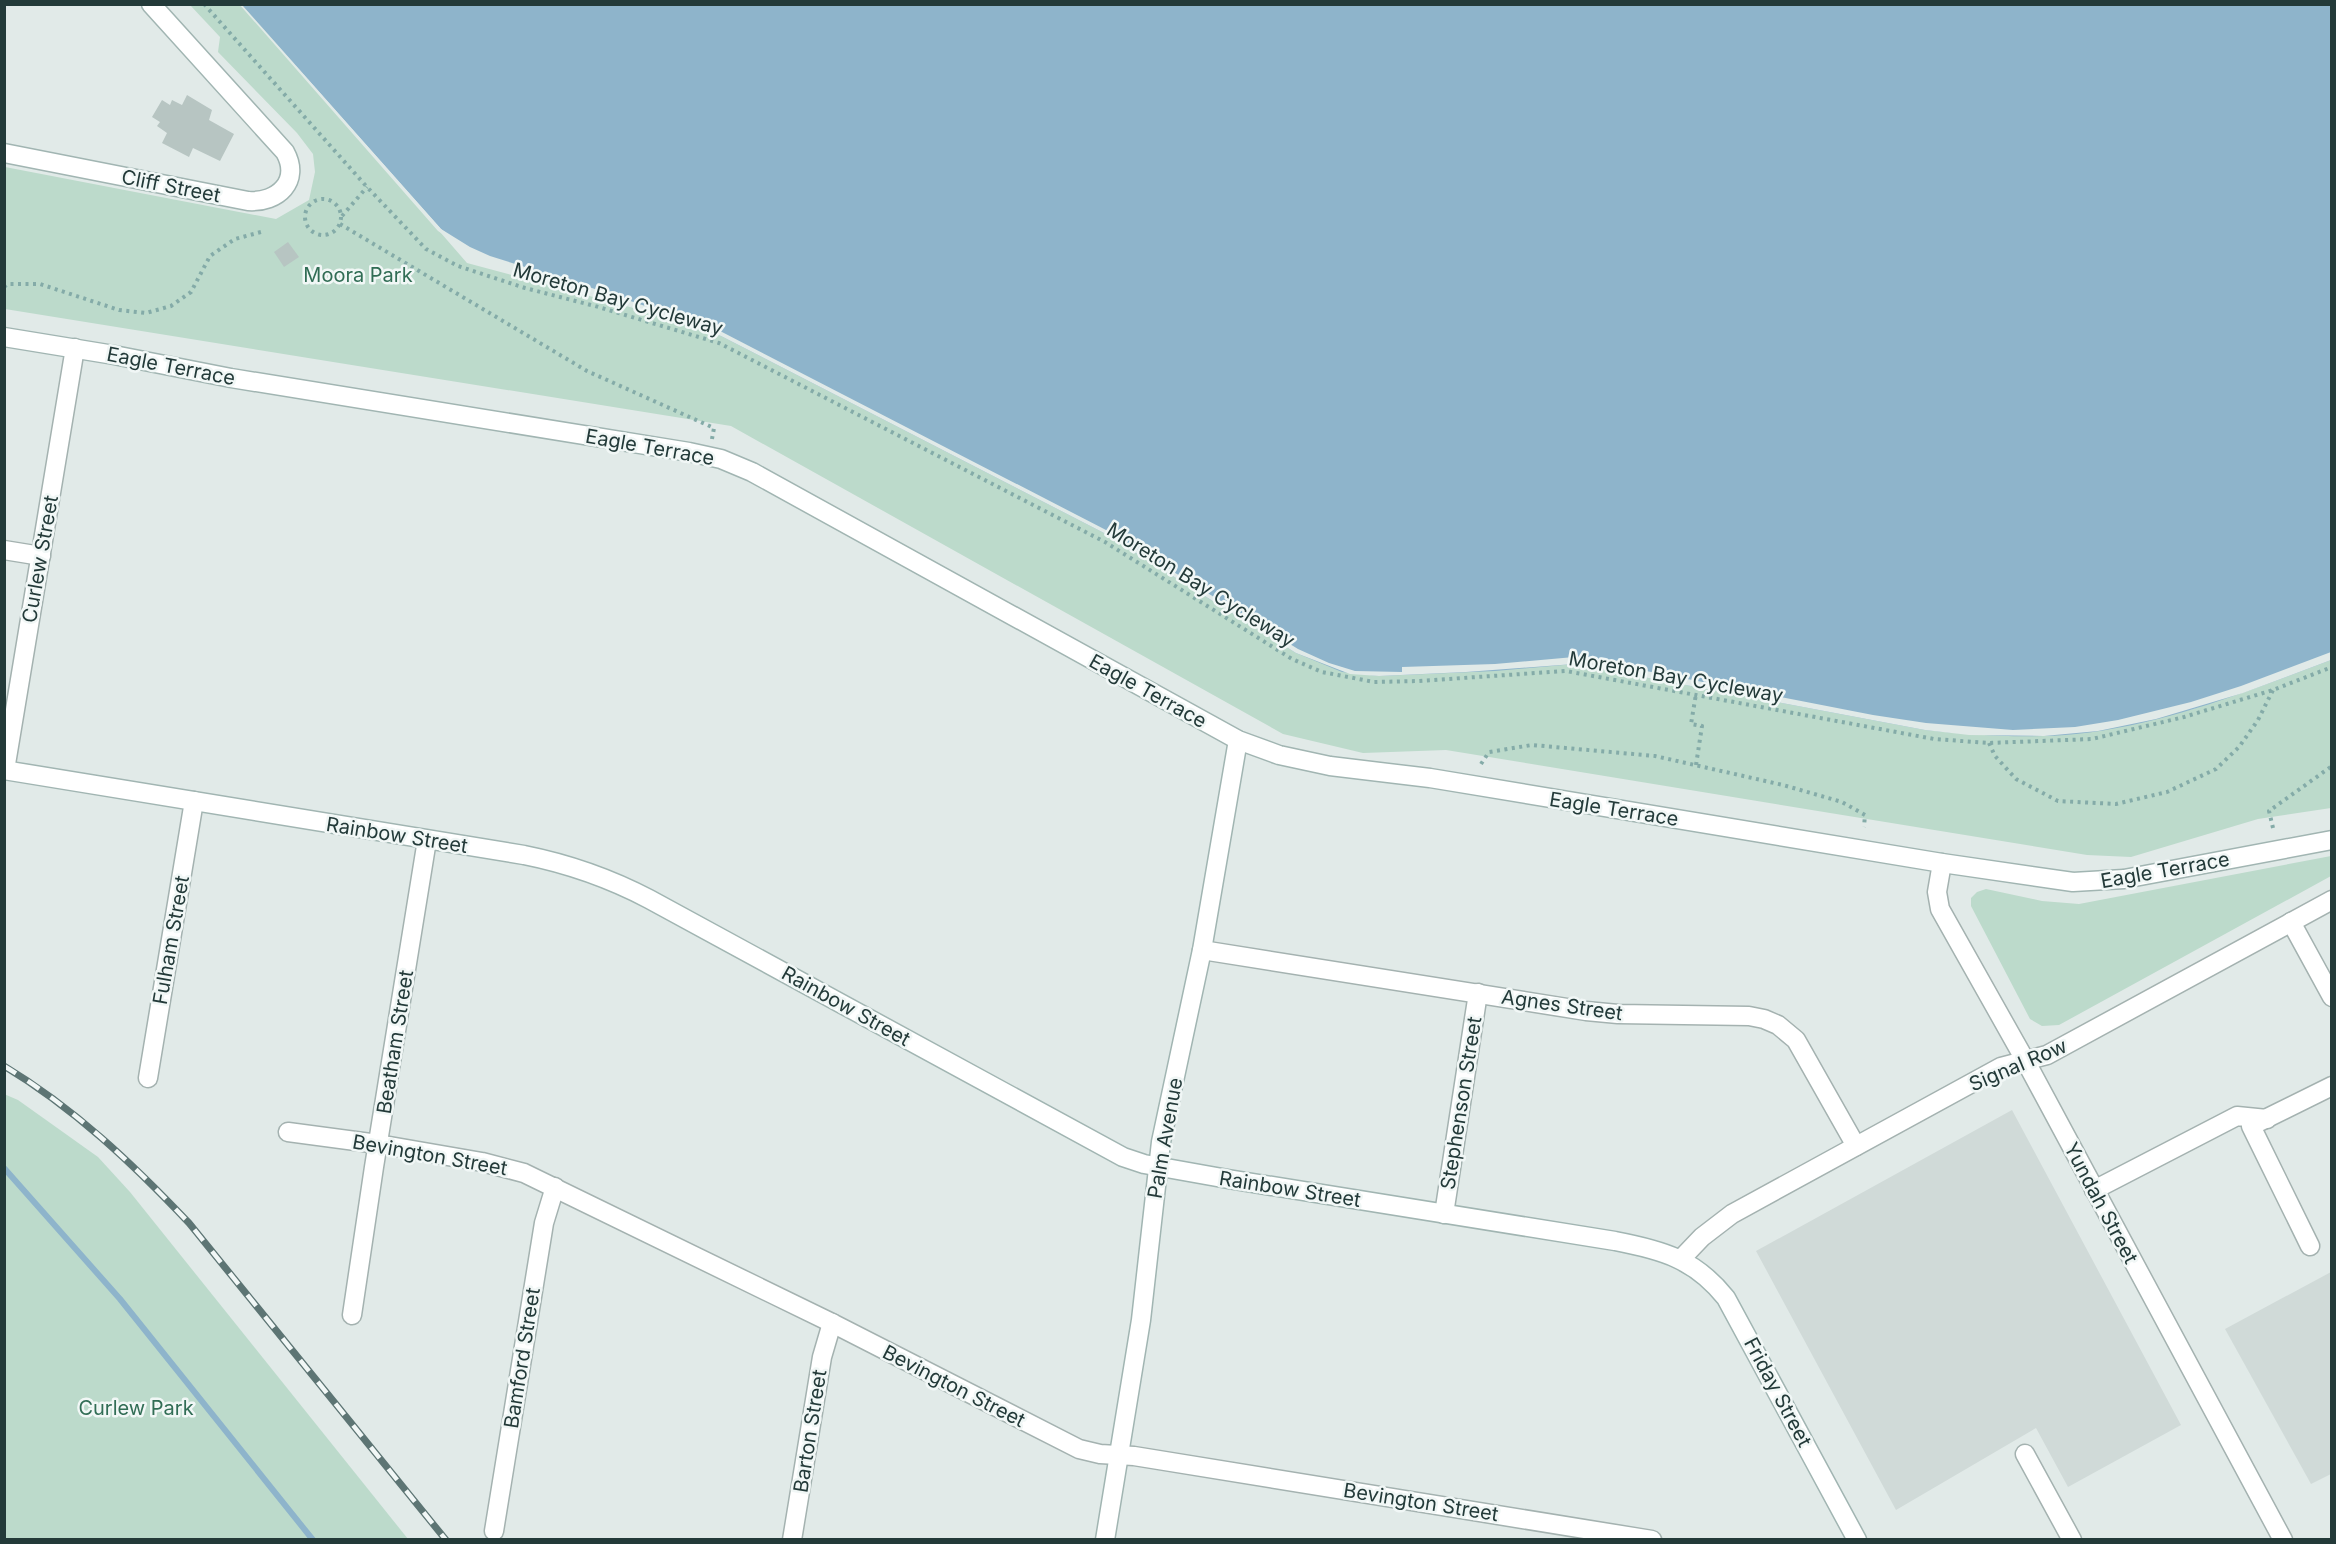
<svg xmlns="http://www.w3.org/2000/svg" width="2336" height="1544" font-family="Inter,sans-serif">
	<rect width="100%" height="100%" fill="#e1eae8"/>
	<g fill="#d0dad8">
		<polygon points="2012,1110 2181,1425 2068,1487 2036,1428 1896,1510 1756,1251"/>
		<polygon points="2331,1272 2331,1474 2311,1484 2225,1329"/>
	</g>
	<g fill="#bcdacb">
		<polygon points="190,5 243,5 467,263 726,333 1580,662 2091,730 2193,709 2331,658 2331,808 2258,819 2131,857 2087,855 1446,750 1363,753 1283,734 731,426 5,309 5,167 276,219 309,200 315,172 313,154 297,133 218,52 220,37"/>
		<polygon points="2331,856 2331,876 2059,1025 2042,1026 2030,1019 1971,906 1971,898 1977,892 1986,889 2042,901 2079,904"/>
		<polygon points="4,1094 18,1100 98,1157 130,1192 408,1539 5,1539"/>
	</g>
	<path fill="#8eb4cb" d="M242 5H2331V660C2249 691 2164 725 2076 734 2026 739 1975 735 1925 730L1574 664 1495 671 1379 676 1342 672 1296 653 1104 533 721 336 585 291 557 277 490 256 470 247 441 229Z"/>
	<g fill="#e1eae8">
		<polygon points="239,4 242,5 441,229 464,248 438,231"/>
		<polygon points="554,278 586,286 722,332 1106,530 1298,649 1329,663 1355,671 1402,672 1402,667 1495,664 1574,657 1873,715 1926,723 2013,730 2075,727 2118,720 2191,702 2241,686 2331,652 2331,660 2243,693 2156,719 2098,731 2044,736 1969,735 1925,730 1574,664 1466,672 1379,676 1350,674 1296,653 1104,533 721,336 571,287"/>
	</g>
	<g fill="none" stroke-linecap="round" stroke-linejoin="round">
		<polyline stroke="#8eb4cb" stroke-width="6" points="4,1168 120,1299 313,1540"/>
	</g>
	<g fill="#b7c5c2">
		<polygon points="187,95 212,110 209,120 234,134 220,161 193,148 189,157 162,143 167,133 157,126 160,122 152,117 162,100 170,105 172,100 182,105"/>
		<polygon points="288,242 299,257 284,267 274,252"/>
	</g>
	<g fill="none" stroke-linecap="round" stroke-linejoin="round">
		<defs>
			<g id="street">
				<polyline points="4,550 41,556"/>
				<polyline points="5,770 75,348"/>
				<polyline points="1942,863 1937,892 1940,909 2025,1060 2283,1540"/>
				<polyline points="2291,922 2332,997"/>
				<polyline points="1202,950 1586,1011 1618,1014 1749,1016 1764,1019 1778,1025 1796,1040 1856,1146"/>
				<polyline points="148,1078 194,801"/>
				<polyline points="288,1132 378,1144 482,1162 524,1173 832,1323 1079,1449 1100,1454 1134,1456 1652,1540"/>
				<polyline points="2094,1190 2237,1116 2267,1119"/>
				<polyline points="1444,1214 1478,993"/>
				<polyline points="2310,1246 2251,1126 2332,1086"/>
				<polyline points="1681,1259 1702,1237 1732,1214 2001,1067 2047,1055 2332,900"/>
				<polyline points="352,1315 374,1167 427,840"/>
				<polyline points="2025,1454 2072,1540"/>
				<polyline points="494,1531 544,1223 555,1187"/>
				<polyline points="792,1540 822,1357 832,1323"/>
			</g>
			<g id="secondary">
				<path d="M4 153 248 201C278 203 301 181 285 152L151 4"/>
				<polyline points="4,337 114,355 231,378 689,452 721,459 752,472 1238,740 1279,755 1330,766 1430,778 1942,863 2073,882 2124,879 2332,840"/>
				<path d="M4 770 524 855C569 864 609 878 649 899L1123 1157 1144 1164 1228 1179 1615 1241C1662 1250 1695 1259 1726 1298L1857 1540"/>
				<polyline points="1105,1540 1141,1320 1161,1142 1202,950 1238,740"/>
			</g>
		</defs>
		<use href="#street" stroke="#a4b2b0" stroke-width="21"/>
		<use href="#secondary" stroke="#a1b5b2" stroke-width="21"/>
		<g stroke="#84aba8" stroke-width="4" stroke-dasharray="3 4.5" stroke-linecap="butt">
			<polyline points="204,4 367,187 426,249 458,266 525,288 595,306 719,343 1105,542 1292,659 1322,672 1374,682 1418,681 1566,671 1934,739 1989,743 2092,739 2184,717 2273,690 2332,667"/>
			<circle cx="323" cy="217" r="18"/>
			<polyline points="342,216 367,187"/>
			<polyline points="340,224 587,371 714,428 712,439"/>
			<polyline points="4,287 8,284 40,284 119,310 146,313 171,306 191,292 210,256 235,239 261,232"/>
			<polyline points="1989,743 1995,756 2016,779 2058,801 2116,804 2167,792 2216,769 2239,747 2258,720 2273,690"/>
			<polyline points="1481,764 1489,752 1532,745 1655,756 1783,785 1842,802 1865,815 1864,827"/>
			<polyline points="1696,765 1702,726 1691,724 1696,694"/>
			<polyline points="2273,828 2269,811 2332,766"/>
		</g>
		<use href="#street" stroke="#fff" stroke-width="18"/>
		<use href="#secondary" stroke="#fff" stroke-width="18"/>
		<defs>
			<path id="rail" d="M4 1066C74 1108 133 1164 189 1223L446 1540"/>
		</defs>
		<use href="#rail" stroke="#5d7574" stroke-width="7"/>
		<use href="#rail" stroke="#f1f7f6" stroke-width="4.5" stroke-dasharray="14" stroke-linecap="butt"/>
	</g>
	<g text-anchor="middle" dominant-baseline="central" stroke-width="5" stroke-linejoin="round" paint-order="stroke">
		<g font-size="20" fill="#233a39" stroke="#f1f7f6">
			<text transform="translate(171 186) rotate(11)">Cliff Street</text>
			<text transform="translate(618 299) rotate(16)">Moreton Bay Cycleway</text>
			<text transform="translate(171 366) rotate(11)">Eagle Terrace</text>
			<text transform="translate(650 447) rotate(10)">Eagle Terrace</text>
			<text transform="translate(40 559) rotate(-80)">Curlew Street</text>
			<text transform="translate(1201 585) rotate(32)">Moreton Bay Cycleway</text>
			<text transform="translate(1676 677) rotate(10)">Moreton Bay Cycleway</text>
			<text transform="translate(1148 691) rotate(29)">Eagle Terrace</text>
			<text transform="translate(1614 809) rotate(9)">Eagle Terrace</text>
			<text transform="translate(397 835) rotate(9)">Rainbow Street</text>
			<text transform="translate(2165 870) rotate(-10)">Eagle Terrace</text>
			<text transform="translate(171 940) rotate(-80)">Fulham Street</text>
			<text transform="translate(1562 1005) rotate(8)">Agnes Street</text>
			<text transform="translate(846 1006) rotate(29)">Rainbow Street</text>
			<text transform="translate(395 1042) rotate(-81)">Beatham Street</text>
			<text transform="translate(2018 1065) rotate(-23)">Signal Row</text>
			<text transform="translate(1461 1103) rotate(-81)">Stephenson Street</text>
			<text transform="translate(1165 1138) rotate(-80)">Palm Avenue</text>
			<text transform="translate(430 1155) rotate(10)">Bevington Street</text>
			<text transform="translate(1290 1189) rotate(9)">Rainbow Street</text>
			<text transform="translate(2101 1203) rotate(62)">Yundah Street</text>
			<text transform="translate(522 1358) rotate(-81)">Bamford Street</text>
			<text transform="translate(954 1386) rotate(27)">Bevington Street</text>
			<text transform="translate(1778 1392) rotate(62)">Friday Street</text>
			<text transform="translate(810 1431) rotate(-81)">Barton Street</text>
			<text transform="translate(1421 1502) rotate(9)">Bevington Street</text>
		</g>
		<g font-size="20" fill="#316d55" stroke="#f1f7f6">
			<text x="358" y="275">Moora Park</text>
			<text x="136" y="1408">Curlew Park</text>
		</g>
	</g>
	<rect width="2336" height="1544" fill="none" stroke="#233a39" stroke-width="12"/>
</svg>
